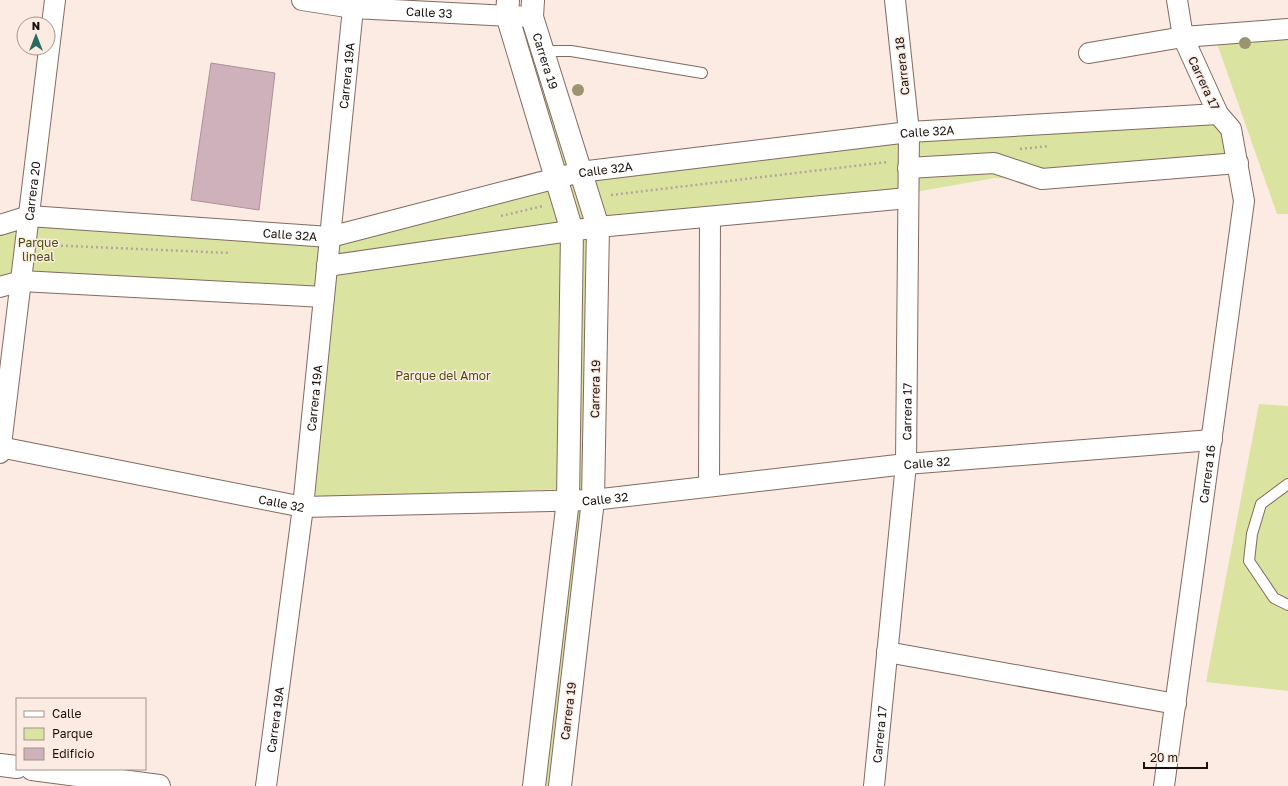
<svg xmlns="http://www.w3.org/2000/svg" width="1288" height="786" font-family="'Golos Text',sans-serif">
	<rect width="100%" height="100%" fill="#fcebe3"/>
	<g fill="#dbe3a1">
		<polygon points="516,19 527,20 572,167 560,169"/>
		<polygon points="1288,32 1288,214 1277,214 1215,38"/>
		<polygon points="1218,114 1238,163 1042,179 995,178 915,192 594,235 591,496 572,497 575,231 327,266 324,297 0,287 0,223 330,237 580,172"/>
		<polygon points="563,237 561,489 310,500 333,271"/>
		<polygon points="1259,404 1288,406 1288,691 1206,682"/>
		<polygon points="573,505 587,506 554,786 541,786"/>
	</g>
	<polygon fill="#ceb1ba" stroke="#ac919a" points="211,63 275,73 259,210 191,200"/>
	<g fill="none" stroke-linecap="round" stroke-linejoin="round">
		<defs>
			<g id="service">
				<polyline points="543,51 571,51 702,73"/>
				<polyline points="1288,484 1261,504 1252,534 1249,561 1274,598 1288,605"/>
			</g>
			<g id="minor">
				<path id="s1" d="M302 0 353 8 532 17"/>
				<polyline points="1089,53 1183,37 1288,29"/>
				<polyline points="908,168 994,163 1042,179 1238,163"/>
				<path id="s2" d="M0 225 29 216 330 237 580 172 909 132 1218 114"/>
				<polyline points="327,266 598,227 908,198"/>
				<polyline points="0,287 21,281 324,297"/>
				<path id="s3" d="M0 447 303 507 593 500 906 464 1212 440"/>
				<path id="s4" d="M0 453 55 0"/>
				<polyline points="709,486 710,217"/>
				<polyline points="887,652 1176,704"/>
				<path id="s5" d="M266 786 303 507 353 8"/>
				<path id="s6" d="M874 786 906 464 909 132 895 0"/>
				<path id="s7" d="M1164 786 1244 201 1231 129 1218 114 1183 37 1177 0"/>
			</g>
			<g id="secondary">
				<polyline points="508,0 507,15 572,231 568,500 534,786"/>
				<path id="s8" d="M533 0 532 17 598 227 593 500 560 786"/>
				<polyline points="0,765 17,767"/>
				<polyline points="32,769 159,786"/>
			</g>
		</defs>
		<use href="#service" stroke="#826a5f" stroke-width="12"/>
		<use href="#minor" stroke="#826a5f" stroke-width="22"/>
		<use href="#secondary" stroke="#826a5f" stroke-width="24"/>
		<g stroke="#b4a69f" stroke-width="2.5" stroke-dasharray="2 3" stroke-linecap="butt">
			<polyline points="1020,149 1049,146"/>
			<polyline points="611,195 888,162"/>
			<polyline points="501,216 543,206"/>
			<polyline points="46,245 231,253"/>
		</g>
		<use href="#service" stroke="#fff" stroke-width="10"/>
		<use href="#minor" stroke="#fff" stroke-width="20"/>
		<use href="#secondary" stroke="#fff" stroke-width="22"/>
	</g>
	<g fill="#9a956e">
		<circle cx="1245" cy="43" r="6"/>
		<circle cx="578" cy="90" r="6"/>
	</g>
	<g text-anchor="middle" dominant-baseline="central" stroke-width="3" stroke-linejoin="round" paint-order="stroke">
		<g font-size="12" fill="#19100c" stroke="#fcebe3">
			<text stroke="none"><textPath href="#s1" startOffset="128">Calle 33</textPath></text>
			<text stroke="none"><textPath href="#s8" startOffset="63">Carrera 19</textPath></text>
			<text transform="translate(902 66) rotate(-96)">Carrera 18</text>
			<text stroke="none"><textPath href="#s5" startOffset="715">Carrera 19A</textPath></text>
			<text transform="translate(1204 83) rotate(65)">Carrera 17</text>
			<text stroke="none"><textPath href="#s2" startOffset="940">Calle 32A</textPath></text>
			<text stroke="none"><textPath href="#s2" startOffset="616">Calle 32A</textPath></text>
			<text stroke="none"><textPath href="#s4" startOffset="264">Carrera 20</textPath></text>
			<text stroke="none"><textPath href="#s2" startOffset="292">Calle 32A</textPath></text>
			<text transform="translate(595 389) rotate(-89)">Carrera 19</text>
			<text stroke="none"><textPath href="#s5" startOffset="391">Carrera 19A</textPath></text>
			<text stroke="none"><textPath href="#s6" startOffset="376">Carrera 17</textPath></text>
			<text stroke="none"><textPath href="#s3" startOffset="935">Calle 32</textPath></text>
			<text stroke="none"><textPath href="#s7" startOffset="315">Carrera 16</textPath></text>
			<text stroke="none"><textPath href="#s3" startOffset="611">Calle 32</textPath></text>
			<text stroke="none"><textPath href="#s3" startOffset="287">Calle 32</textPath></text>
			<text transform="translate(568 711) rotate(-83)">Carrera 19</text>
			<text stroke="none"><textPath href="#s5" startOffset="67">Carrera 19A</textPath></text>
			<text stroke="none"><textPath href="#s6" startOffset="52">Carrera 17</textPath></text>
		</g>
		<g font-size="12" fill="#4a4f0f" stroke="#fcebe3">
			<text x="38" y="242">Parque<tspan x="38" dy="14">lineal</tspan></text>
			<text x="443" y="375">Parque del Amor</text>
		</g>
	</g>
	<rect x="16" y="698" width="130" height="72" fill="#fcebe3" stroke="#a1938d"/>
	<rect x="24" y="711" width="20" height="6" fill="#ffffff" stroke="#a1938d"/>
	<text x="52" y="718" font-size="12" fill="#19100c">Calle</text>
	<rect x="24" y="728" width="20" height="12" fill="#dbe3a1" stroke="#a1938d"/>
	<text x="52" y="738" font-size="12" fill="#19100c">Parque</text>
	<rect x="24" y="748" width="20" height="12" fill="#ceb1ba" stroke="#a1938d"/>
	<text x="52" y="758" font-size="12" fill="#19100c">Edificio</text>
	<g transform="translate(36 36)"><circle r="19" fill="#fcebe3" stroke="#a1938d"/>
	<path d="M0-3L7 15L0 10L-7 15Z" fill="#286c5e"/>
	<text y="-6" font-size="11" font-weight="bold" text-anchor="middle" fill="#19100c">N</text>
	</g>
	<path d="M1144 762v6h63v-6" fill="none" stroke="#19100c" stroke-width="2"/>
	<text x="1150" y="762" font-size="12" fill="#19100c" stroke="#fcebe3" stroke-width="3" paint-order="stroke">20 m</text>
</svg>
